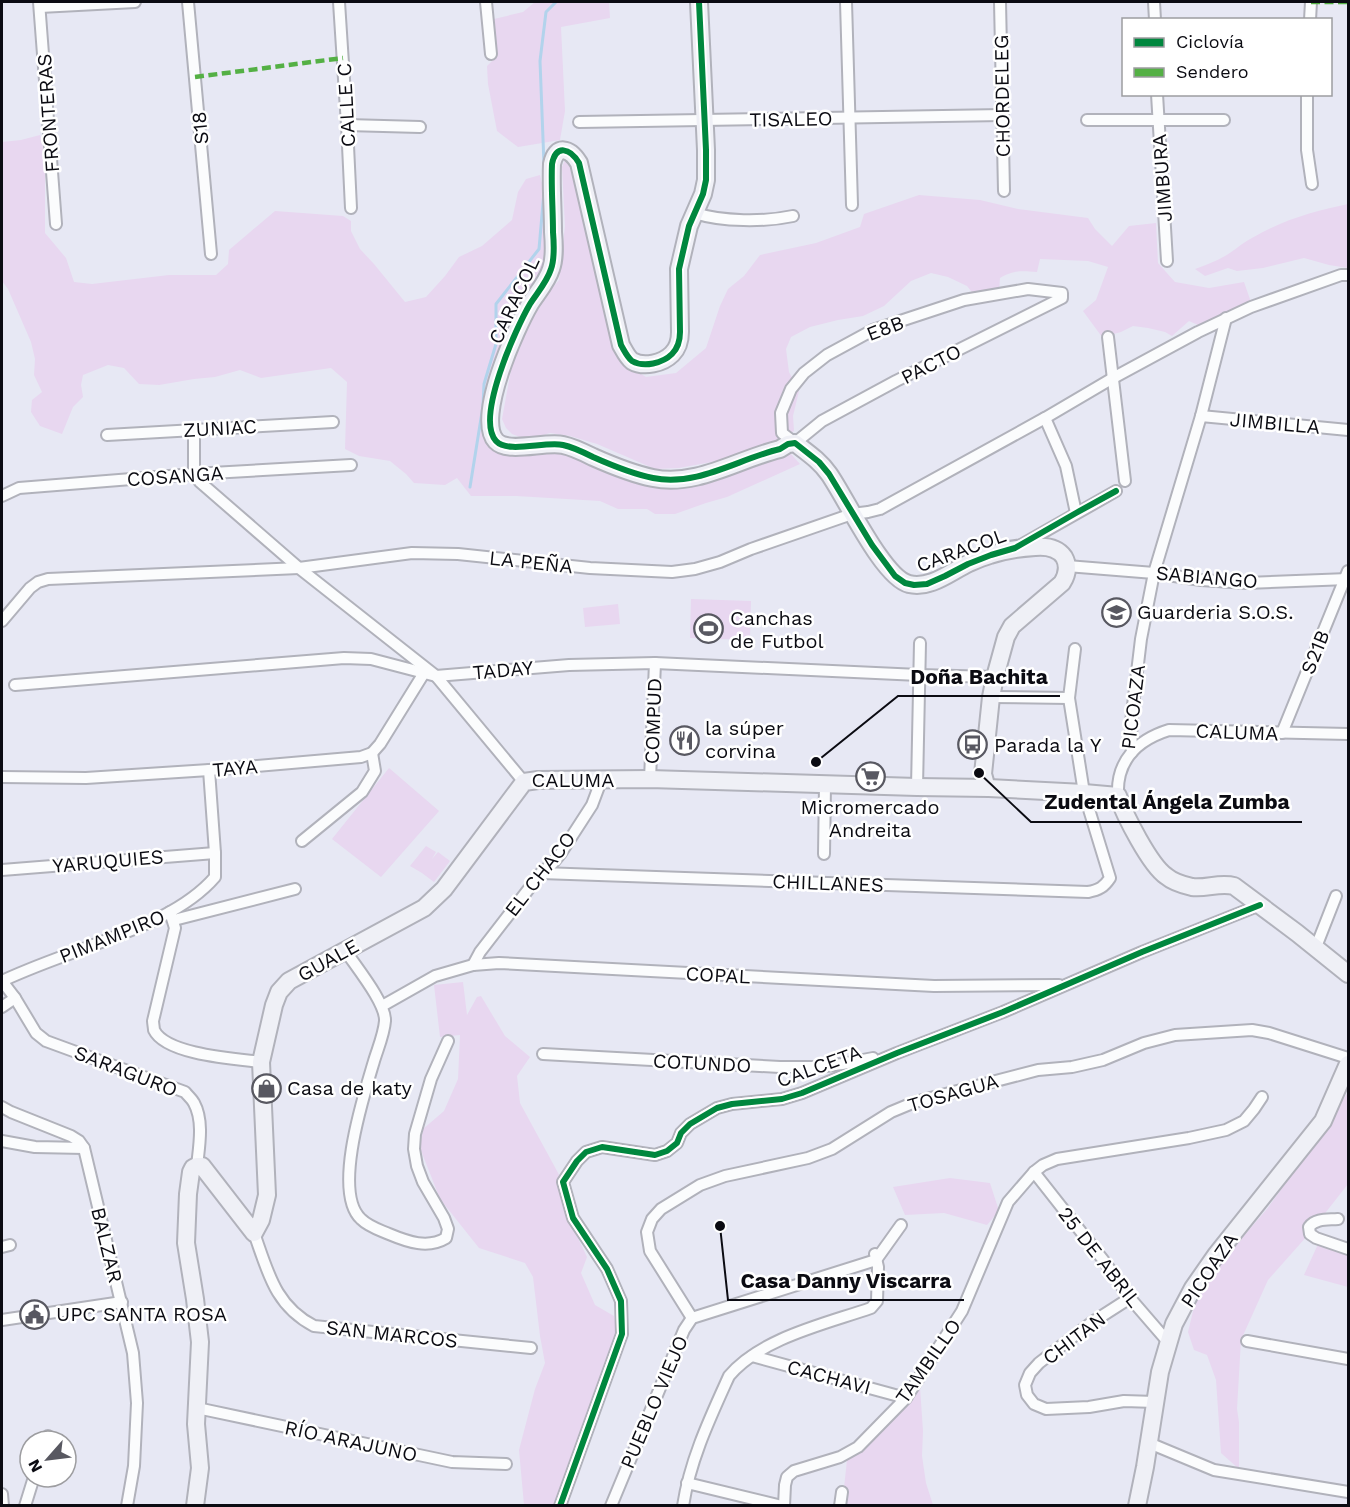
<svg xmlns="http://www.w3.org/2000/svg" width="1350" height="1507" font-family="'Work Sans',sans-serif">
	<rect width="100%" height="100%" fill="#e7e8f4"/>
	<g fill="#e8d7f0">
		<polygon points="535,2 609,2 610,18 561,27 565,111 560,140 518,147 497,131 488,84 487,66 496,57 494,19 523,12"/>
		<polygon points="40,135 45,156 45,233 66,258 74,282 92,284 169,275 216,275 228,264 229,250 275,211 343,216 351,221 351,231 360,249 374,264 405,302 426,297 445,276 459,257 482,246 512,220 518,192 526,179 540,175 549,211 546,264 540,277 513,315 503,345 491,372 484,425 485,442 502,453 552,450 567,454 622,477 741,467 791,454 800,464 727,497 706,503 675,514 655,514 647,509 618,509 600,501 516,496 471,496 457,478 445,485 414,483 406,474 390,461 359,456 345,449 347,382 331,368 261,378 240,370 215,377 194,379 159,385 139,384 124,368 108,365 83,375 81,385 83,397 73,407 62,434 40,426 31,412 32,400 42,392 34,375 35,359 31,342 8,289 2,281 2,142 21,140"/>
		<path d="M565 160 573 162 595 261 610 337 625 364 646 377 676 373 706 348 720 306 728 289 744 276 760 255 816 243 860 227 864 214 919 195 980 200 1018 209 1088 218 1095 229 1112 246 1129 226 1156 223 1158 263 1175 282 1209 288 1244 282 1252 305 1209 330 1189 321 1172 336 1165 332 1148 328 1133 326 1121 332 1102 337 1083 311 1096 300 1108 267 1088 261 1040 259 1037 272C1021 271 1014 270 1000 278L999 292 975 296 967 286 948 277 931 273 911 281 884 306 863 316 838 320 810 327 791 337 786 349 789 372 799 391 793 416 794 431 781 439 751 452 728 459 679 468 655 469 597 444 570 436 550 433 528 440 512 434 506 428 502 419 513 359 530 319 543 299 559 280 565 226 562 167Z"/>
		<path d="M1348 204V268L1329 265 1304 258 1263 268 1237 271 1228 268 1205 276 1195 269C1205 265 1215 262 1225 256 1234 251 1242 243 1252 238 1282 220 1315 211 1348 204Z"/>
		<polygon points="691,599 751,601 750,640 690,638"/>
		<polygon points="618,604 620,624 585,627 583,608"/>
		<polygon points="389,768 439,811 381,877 332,839"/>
		<polygon points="426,846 436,852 432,859 438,852 450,861 434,882 422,873 410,866"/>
		<polygon points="463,982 467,1015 477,997 481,996 505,1036 530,1057 517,1076 520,1103 563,1182 563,1207 587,1257 581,1273 595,1305 614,1316 617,1333 559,1505 524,1505 519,1450 535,1389 545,1363 540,1336 533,1277 525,1263 479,1248 440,1199 420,1148 423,1129 444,1111 458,1079 460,1035 440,1037 434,985"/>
		<polygon points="1348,1092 1348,1184 1308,1235 1268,1280 1241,1340 1237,1409 1239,1422 1239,1469 1221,1453 1216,1380 1207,1355 1194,1350 1188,1332 1195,1303 1229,1253 1267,1209 1323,1131"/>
		<polygon points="950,1178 990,1183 999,1211 987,1225 944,1213 905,1215 893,1187"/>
		<polygon points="1319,1242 1348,1252 1348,1287 1304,1275"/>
		<polygon points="917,1387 920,1387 923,1431 922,1456 926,1483 933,1505 842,1506 847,1460 883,1430 903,1407"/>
	</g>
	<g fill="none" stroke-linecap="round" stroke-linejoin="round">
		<g stroke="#b2d3ec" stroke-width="3">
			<polyline points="544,165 540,61 546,12 556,2"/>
			<polyline points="470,487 483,406 484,384 496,344 496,304 539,249 544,192"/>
		</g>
		<defs>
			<g id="street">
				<polyline points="39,2 56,224"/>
				<polyline points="188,2 211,254"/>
				<polyline points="339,2 347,125 351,208"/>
				<polyline points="486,2 491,54"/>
				<polyline points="846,2 852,205"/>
				<polyline points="1000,2 1004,191"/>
				<polyline points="1154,2 1155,20"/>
				<polyline points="40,7 135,2"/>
				<polyline points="1310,20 1311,2"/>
				<polyline points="1157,94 1167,261"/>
				<polyline points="1307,94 1307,150 1312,184"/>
				<polyline points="1087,120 1224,120"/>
				<polyline points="579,122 1003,115"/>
				<polyline points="347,125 420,127"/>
				<path d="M695 213C722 222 765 222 793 216"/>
				<polygon points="1028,289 1062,293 1062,298 896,381 822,421 795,443 782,433 781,413 791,389 804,373 827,355 873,330 964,300"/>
				<polyline points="1108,337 1125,481"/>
				<polyline points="1201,416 1348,430"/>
				<polyline points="1045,418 1066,466 1076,513"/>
				<polyline points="194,430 194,474 200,482 299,568 436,676 524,782"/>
				<polyline points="107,435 333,422"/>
				<polyline points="2,496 19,488 194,474 351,465"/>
				<polyline points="1021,545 1116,491"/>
				<polyline points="1067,566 1154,573 1201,580 1247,583 1348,579"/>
				<polyline points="2,621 30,588 38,582 48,579 299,568 412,553 458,554 590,568 672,572 695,569 720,562 751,549 852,514 868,512 880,509 1045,418 1113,378 1198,332 1251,307 1341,275 1348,275"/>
				<polyline points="15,685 344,658 371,659 436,676 569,665 655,663 919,675 995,677"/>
				<polyline points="991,697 1069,698"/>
				<polyline points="1282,733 1348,571"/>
				<polyline points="1132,752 1131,722 1141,639 1154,573 1201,416 1226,318"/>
				<polyline points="2,777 86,778 209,770 361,757 372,753 380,744 424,673"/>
				<polyline points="650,779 655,663"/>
				<polyline points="917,787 920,643"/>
				<path d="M1118 796C1116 761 1137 740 1169 730L1348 734"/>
				<polyline points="302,841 362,792 375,771 372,753"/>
				<polyline points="824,854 825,785"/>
				<polyline points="2,870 215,853"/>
				<path d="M541 873 1088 892C1099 890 1104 887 1110 878L1084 793 1069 698 1075 649"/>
				<path d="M170 912 175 928 153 1021C153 1022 154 1029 154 1030 166 1055 237 1059 261 1062"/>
				<polyline points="174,920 295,889"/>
				<polyline points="1316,947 1336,896"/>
				<path d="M345 950C356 967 386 1003 385 1021 384 1034 378 1048 374 1061 364 1095 332 1192 361 1219 369 1227 380 1230 389 1234 408 1242 428 1249 446 1238L448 1229 444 1218 423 1182 417 1166 414 1149 415 1134 431 1079 448 1041"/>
				<polyline points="473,965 480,952 541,873 552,864 561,853 592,805 601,781"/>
				<path d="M2 981C28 969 55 959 83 949 127 932 183 914 215 877V853L209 770"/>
				<path d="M2 981 15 998 36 1033 46 1041 185 1092C188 1096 192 1099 194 1103 204 1121 199 1147 197 1166"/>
				<polyline points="382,1006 435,976 473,965 499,963 934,986 1059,985"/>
				<polyline points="2,1007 15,998"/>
				<polyline points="543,1054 780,1067 817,1067 842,1064 873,1058"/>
				<polyline points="2,1107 11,1112 71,1136 79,1141 84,1148 133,1353 137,1403 134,1466 127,1506"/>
				<polyline points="2,1141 35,1147 84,1148"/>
				<polyline points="1034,1172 1104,1261 1130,1298 1168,1342"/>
				<path d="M1338 1219C1328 1220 1316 1218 1309 1227L1310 1234 1316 1238 1348 1249"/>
				<path d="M254 1233C268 1272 275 1306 314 1326L531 1348"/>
				<polyline points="2,1247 10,1245"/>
				<polyline points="1130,1298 1091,1323 1039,1363 1030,1373 1025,1385 1027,1395 1034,1404 1046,1409 1089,1407 1124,1401 1155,1402"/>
				<polyline points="692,1318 650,1251 647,1232 652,1219 661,1209 700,1185 725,1176 808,1158 832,1149 891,1112 915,1102 1038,1070 1072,1067 1103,1060 1144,1043 1175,1035 1252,1030 1269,1033 1348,1058"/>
				<polyline points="2,1320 122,1302"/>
				<polyline points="1247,1341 1348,1359"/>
				<polyline points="752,1356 906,1398"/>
				<polyline points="197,1408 452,1462 506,1464"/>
				<polyline points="46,1441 48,1436"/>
				<polyline points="1149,1443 1214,1470 1348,1492"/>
				<polyline points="687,1483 782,1506"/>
				<polyline points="2,1494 3,1506"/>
				<polyline points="25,1506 34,1477"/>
				<polyline points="560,1506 622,1334 621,1301 607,1269 573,1218 563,1182 577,1161 586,1152 602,1147 655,1155 667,1151 677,1143 681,1133 690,1124 717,1108 732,1104 782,1099 802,1093 897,1053 1003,1012 1142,952 1260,905"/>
				<polyline points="611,1506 684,1330 692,1318 876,1260 901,1225"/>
				<path d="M683 1506C690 1460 710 1418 729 1376 761 1338 825 1324 871 1308L877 1301 878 1267 875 1254"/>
				<polyline points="784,1506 785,1485 787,1477 794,1471 840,1457 858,1447 906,1398 962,1311 1008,1202 1034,1172 1043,1165 1057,1159 1189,1138 1226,1130 1244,1121 1254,1109 1262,1097"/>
				<polyline points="840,1506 842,1492"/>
			</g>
			<g id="secondary">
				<path d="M699 2 706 150V180L703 194 689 226 679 269 680 332C680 339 678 348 672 354 663 363 644 368 632 361 627 357 624 350 621 345L579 163C570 148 556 144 552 164 551 187 553 210 553 232 554 244 555 258 551 269 547 282 537 293 530 304 516 328 475 418 496 441 508 454 545 441 563 445 573 447 583 452 593 457 611 465 633 474 653 478 697 487 738 459 780 449L788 444 795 443C808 453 820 461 829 474 846 498 883 578 909 584 931 589 950 572 969 563 976 560 983 557 990 555 1005 550 1020 548 1035 547 1046 546 1057 547 1064 557 1069 566 1067 575 1062 583L1012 626 1006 637 995 677 991 697 983 774 986 785 989 788"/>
				<path d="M195 1506 200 1468 196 1424 200 1342 195 1299 186 1243 188 1194 191 1172 193 1168 197 1166H202L254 1233 261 1220 267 1195 261 1062 274 1005 279 992 289 981 424 908 444 889 524 782 538 780 650 779 917 787 989 788 1084 793 1118 796C1125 816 1150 865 1166 876 1173 882 1183 885 1192 887 1206 889 1220 882 1234 886L1297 933 1348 974"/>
				<polyline points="1137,1506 1145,1467 1160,1372 1174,1324 1193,1288 1216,1255 1323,1121 1348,1064"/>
			</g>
		</defs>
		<use href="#street" stroke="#b1b2bb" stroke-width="14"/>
		<use href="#secondary" stroke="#b1b2bb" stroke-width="20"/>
		<use href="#street" stroke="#fbfcfd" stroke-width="10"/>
		<use href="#secondary" stroke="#eff0f6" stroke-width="16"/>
		<g stroke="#54b044" stroke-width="4.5" stroke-dasharray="9 4.5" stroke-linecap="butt">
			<polyline points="1311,2 1348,2"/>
			<polyline points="195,77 343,58"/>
		</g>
		<defs>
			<g id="cycleway">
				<path d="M699 2 706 150V180L703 194 689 226 679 269 680 332C680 339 678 348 672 354 663 363 644 368 632 361 627 357 624 350 621 345L579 163C570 148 556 144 552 164 551 187 553 210 553 232 554 244 555 258 551 269 547 282 537 293 530 304 516 328 475 418 496 441 508 454 545 441 563 445 573 447 583 452 593 457 611 465 633 474 653 478 697 487 738 459 780 449L788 444 795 443 819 462 829 474 872 545 895 576 905 583 914 585 927 584 945 576 968 564 991 555 1015 548 1076 513 1116 491"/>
				<polyline points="560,1506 622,1334 621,1301 607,1269 573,1218 563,1182 577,1161 586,1152 602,1147 655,1155 667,1151 677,1143 681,1133 690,1124 717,1108 732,1104 782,1099 802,1093 897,1053 1003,1012 1142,952 1260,905"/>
			</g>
		</defs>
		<use href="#cycleway" stroke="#fff" stroke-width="10"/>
		<use href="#cycleway" stroke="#00873e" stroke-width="6"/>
	</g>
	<defs>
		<symbol id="school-ring" viewBox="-11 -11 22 22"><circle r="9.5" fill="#fff" stroke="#585861" stroke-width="1.5"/><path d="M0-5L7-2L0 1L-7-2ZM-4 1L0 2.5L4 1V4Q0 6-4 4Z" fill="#585861"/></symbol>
		<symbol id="stadium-ring" viewBox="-11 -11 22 22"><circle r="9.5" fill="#fff" stroke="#585861" stroke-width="1.5"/><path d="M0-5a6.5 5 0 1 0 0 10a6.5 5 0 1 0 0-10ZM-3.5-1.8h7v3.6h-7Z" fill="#585861"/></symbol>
		<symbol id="restaurant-ring" viewBox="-11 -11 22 22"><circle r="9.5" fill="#fff" stroke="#585861" stroke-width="1.5"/><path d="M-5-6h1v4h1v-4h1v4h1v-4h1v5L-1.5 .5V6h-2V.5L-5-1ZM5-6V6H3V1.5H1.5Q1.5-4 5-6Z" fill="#585861"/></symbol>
		<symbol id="bus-ring" viewBox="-11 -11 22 22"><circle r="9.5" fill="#fff" stroke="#585861" stroke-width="1.5"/><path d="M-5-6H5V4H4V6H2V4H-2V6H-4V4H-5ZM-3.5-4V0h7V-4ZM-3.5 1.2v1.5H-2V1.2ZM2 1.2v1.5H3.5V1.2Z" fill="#585861"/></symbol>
		<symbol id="supermarket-ring" viewBox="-11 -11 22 22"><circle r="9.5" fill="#fff" stroke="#585861" stroke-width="1.5"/><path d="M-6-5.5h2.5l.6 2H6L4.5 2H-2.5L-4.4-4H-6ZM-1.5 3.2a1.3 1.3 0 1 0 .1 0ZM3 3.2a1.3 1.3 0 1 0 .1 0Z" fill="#585861"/></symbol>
		<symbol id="shop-ring" viewBox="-11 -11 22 22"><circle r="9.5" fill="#fff" stroke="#585861" stroke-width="1.5"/><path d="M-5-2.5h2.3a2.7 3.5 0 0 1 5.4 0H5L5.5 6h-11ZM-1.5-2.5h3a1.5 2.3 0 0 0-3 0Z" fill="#585861"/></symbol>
		<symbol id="civic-ring" viewBox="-11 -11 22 22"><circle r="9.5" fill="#fff" stroke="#585861" stroke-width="1.5"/><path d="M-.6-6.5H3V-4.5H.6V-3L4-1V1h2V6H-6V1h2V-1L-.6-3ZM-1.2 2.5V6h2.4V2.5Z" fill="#585861"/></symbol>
	</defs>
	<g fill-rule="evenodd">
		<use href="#school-ring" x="1100" y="596" width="33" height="33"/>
		<use href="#stadium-ring" x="692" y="612" width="33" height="33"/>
		<use href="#restaurant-ring" x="668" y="724" width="33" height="33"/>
		<use href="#bus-ring" x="956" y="728" width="33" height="33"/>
		<use href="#supermarket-ring" x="854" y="760" width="33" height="33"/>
		<use href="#shop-ring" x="250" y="1072" width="33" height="33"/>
		<use href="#civic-ring" x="18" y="1298" width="33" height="33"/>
	</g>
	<g text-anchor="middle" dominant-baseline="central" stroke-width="5" stroke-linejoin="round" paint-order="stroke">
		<g font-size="20" fill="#0b0b12" stroke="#fff">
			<text transform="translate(1002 96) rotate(-91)">CHORDELEG</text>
			<text transform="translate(346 105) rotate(-93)">CALLE C</text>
			<text transform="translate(48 113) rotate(-94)">FRONTERAS</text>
			<text transform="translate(791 119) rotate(-1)">TISALEO</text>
			<text transform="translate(200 128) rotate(-95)">S18</text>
			<text transform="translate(1162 178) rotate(-94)">JIMBURA</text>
			<text transform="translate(514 300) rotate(-65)">CARACOL</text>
			<text transform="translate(885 328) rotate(-21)">E8B</text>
			<text transform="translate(931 364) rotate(-27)">PACTO</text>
			<text transform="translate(1275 423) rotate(5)">JIMBILLA</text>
			<text transform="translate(220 428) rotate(-3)">ZUNIAC</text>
			<text transform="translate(175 476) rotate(-4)">COSANGA</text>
			<text transform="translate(961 550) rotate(-20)">CARACOL</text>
			<text transform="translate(531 562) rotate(6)">LA PEÑA</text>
			<text transform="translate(1207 577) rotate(5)">SABIANGO</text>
			<text transform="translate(1315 652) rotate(-68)">S21B</text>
			<text transform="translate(503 670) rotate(-5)">TADAY</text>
			<text transform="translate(1133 707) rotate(-83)">PICOAZA</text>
			<text transform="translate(653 721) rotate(-88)">COMPUD</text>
			<text transform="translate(1237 732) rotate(2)">CALUMA</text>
			<text transform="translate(235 768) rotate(-5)">TAYA</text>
			<text x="573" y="780">CALUMA</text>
			<text transform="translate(108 861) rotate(-5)">YARUQUIES</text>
			<text transform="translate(540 874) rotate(-52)">EL CHACO</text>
			<text transform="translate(828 883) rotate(2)">CHILLANES</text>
			<text transform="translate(112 936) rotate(-22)">PIMAMPIRO</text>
			<text transform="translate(328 960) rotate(-29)">GUALE</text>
			<text transform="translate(718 975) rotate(3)">COPAL</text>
			<text transform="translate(702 1063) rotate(3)">COTUNDO</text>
			<text transform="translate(819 1066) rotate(-20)">CALCETA</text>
			<text transform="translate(126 1071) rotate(21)">SARAGURO</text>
			<text transform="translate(953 1093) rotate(-16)">TOSAGUA</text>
			<text transform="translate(107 1245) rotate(76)">BALZAR</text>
			<text transform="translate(1100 1257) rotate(52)">25 DE ABRIL</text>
			<text transform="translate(1209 1270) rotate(-56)">PICOAZA</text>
			<text transform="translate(392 1334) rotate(6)">SAN MARCOS</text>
			<text transform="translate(1074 1338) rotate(-37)">CHITAN</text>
			<text transform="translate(928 1361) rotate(-55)">TAMBILLO</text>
			<text transform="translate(829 1377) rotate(15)">CACHAVI</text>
			<text transform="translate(654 1402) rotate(-67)">PUEBLO VIEJO</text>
			<text transform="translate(351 1441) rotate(12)">RÍO ARAJUNO</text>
		</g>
		<g font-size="20" fill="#0b0b12" stroke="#fff" text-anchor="start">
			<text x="1137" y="612">Guarderia S.O.S.</text>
			<text x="730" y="618">Canchas<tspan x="730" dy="23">de Futbol</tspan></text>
			<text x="705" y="728">la súper<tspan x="705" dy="23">corvina</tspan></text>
			<text x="994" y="745">Parada la Y</text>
			<text x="870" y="807" text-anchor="middle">Micromercado<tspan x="870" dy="23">Andreita</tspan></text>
			<text x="287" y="1088">Casa de katy</text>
			<text x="56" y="1314">UPC SANTA ROSA</text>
		</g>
	</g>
	<path fill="none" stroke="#0b0b12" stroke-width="2" d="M816 762L898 696H1060M979 773L1031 822H1302M720 1226L728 1300H964"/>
	<g fill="#0b0b12" stroke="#fff" stroke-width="2">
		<circle cx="816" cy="762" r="6"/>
		<circle cx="979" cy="773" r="6"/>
		<circle cx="720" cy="1226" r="6"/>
	</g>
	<g font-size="21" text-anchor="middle" font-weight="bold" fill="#0b0b12" stroke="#fff" stroke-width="5" stroke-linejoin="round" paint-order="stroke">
		<text x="979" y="684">Doña Bachita</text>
		<text x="1167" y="809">Zudental Ángela Zumba</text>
		<text x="846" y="1288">Casa Danny Viscarra</text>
	</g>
	<rect width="1350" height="1507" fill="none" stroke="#0b0b12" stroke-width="6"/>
	<rect x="1122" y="18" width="210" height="78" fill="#ffffff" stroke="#9d9da0" stroke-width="1.5"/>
	<rect x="1134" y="38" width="30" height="9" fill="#00873e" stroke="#9d9da0" stroke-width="1.5"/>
	<text x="1176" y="48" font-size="18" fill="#0b0b12">Ciclovía</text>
	<rect x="1134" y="68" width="30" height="9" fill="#54b044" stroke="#9d9da0" stroke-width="1.5"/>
	<text x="1176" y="78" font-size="18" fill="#0b0b12">Sendero</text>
	<g transform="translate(48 1459) rotate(242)"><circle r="28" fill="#ffffff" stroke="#9d9da0" stroke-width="1.5"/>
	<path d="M0-4.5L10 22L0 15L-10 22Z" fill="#585861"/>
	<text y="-9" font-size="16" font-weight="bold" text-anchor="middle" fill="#0b0b12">N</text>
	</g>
</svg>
